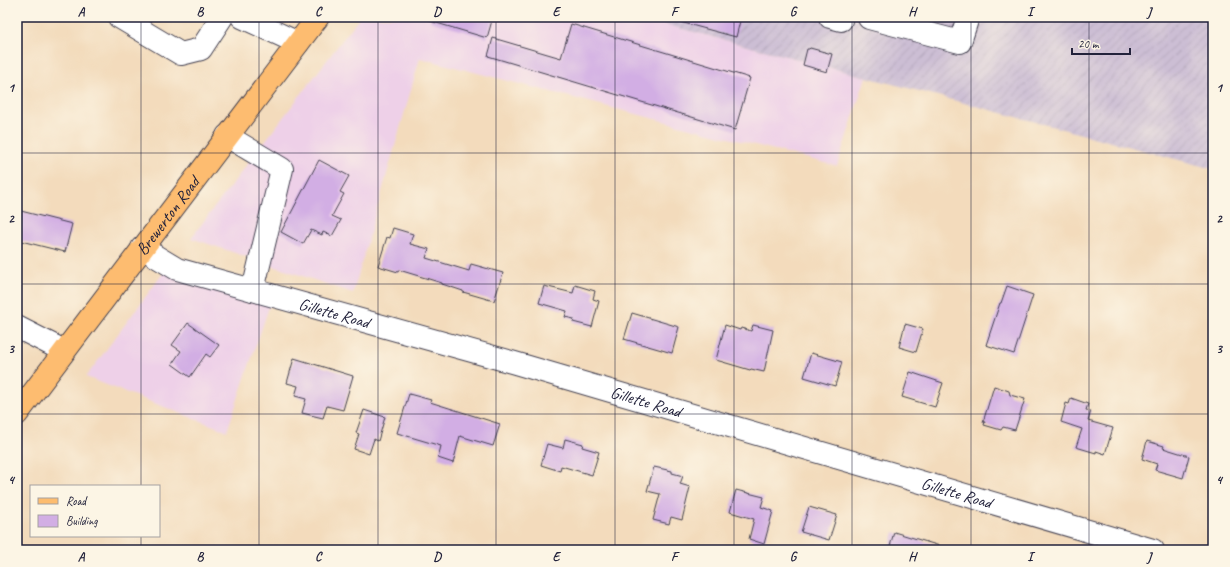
<svg xmlns="http://www.w3.org/2000/svg" width="1230" height="567" font-family="Caveat,sans-serif">
	<defs>
		<pattern id="industrial-furrows" width="10" height="10" patternUnits="userSpaceOnUse"><rect width="10" height="10" fill="#ccbed4"/><path d="M-1 1l2-2M0 10L10 0M9 11l2-2" fill="none" stroke="#afa3b7"/></pattern>
	</defs>
	<rect width="100%" height="100%" fill="#fcf5e5"/>
	<filter id="ink" filterUnits="userSpaceOnUse"><feTurbulence type="fractalNoise" baseFrequency=".025" numOctaves="2"/><feDisplacementMap in="SourceGraphic" scale="8" xChannelSelector="R" yChannelSelector="G"/><feConvolveMatrix kernelMatrix="1 2 1 2 8 2 1 2 1" color-interpolation-filters="sRGB"/></filter>
	<filter id="wash" filterUnits="userSpaceOnUse"><feTurbulence type="fractalNoise" baseFrequency=".012" numOctaves="4" result="noise"/><feDisplacementMap in="SourceGraphic" scale="16" xChannelSelector="R" yChannelSelector="G"/><feGaussianBlur stdDeviation="0.9" result="paint"/><feColorMatrix in="noise" values="0 0 0 0 0 0 0 0 0 0 0 0 0 0 0 0 0 1.4 0 .05"/><feComposite in="paint" operator="in"/></filter>
	<g filter="url(#wash)">
		<rect width="100%" height="100%" fill="#f3dbbc"/>
		<g fill="#eed0e8">
			<polygon points="360,17 637,17 866,77 837,166 420,58 353,293 191,238"/>
			<polygon points="164,272 271,301 227,431 86,377"/>
		</g>
		<polygon fill="url(#industrial-furrows)" points="637,17 1213,17 1213,169 866,77"/>
		<g id="blocks">
			<g fill="#d2aee4">
				<polygon points="431,17 493,17 487,38 430,21"/>
				<polygon points="681,17 741,17 736,37 680,22"/>
				<polygon points="571,24 750,78 735,130 488,56 493,38 561,58"/>
				<polygon points="810,48 832,54 827,72 803,65 807,49 809,49"/>
				<polygon points="319,160 349,176 340,192 344,194 332,216 341,220 332,236 323,232 322,235 311,230 303,244 281,232"/>
				<polygon points="17,210 72,224 65,252 17,240"/>
				<polygon points="393,228 413,234 410,244 429,249 426,258 469,271 471,264 503,273 494,301 463,292 463,291 442,284 442,283 399,270 398,272 378,266 387,237 390,238"/>
				<polygon points="575,285 595,291 593,299 599,301 592,327 573,322 574,319 565,317 567,311 539,303 544,286 573,293"/>
				<polygon points="1007,286 1033,295 1014,354 986,345 1000,303 1001,303"/>
				<polygon points="632,313 679,327 672,353 624,339"/>
				<polygon points="188,323 219,345 210,357 206,354 190,377 172,364 181,351 172,345"/>
				<polygon points="905,324 923,329 916,352 899,347"/>
				<polygon points="725,325 740,330 741,328 751,331 753,325 773,330 764,372 751,369 750,370 716,360"/>
				<polygon points="811,353 842,362 835,386 804,377"/>
				<polygon points="294,358 353,376 343,410 327,406 323,418 302,413 306,399 295,396 298,386 287,383"/>
				<polygon points="910,372 943,383 935,407 902,397"/>
				<polygon points="994,386 1009,391 1010,395 1025,399 1015,430 1003,427 1001,430 984,425 985,422 983,422"/>
				<polygon points="409,394 431,400 430,402 500,424 493,446 460,436 453,463 438,458 441,446 397,433"/>
				<polygon points="1071,398 1088,404 1086,410 1091,411 1088,421 1113,428 1105,454 1096,451 1096,453 1076,447 1082,429 1061,422 1066,403 1069,404"/>
				<polygon points="364,410 385,417 378,441 374,439 369,454 354,449 359,434 356,433"/>
				<polygon points="565,439 583,444 582,447 599,452 592,475 561,466 560,471 541,465 547,444 563,448"/>
				<polygon points="1147,441 1164,446 1163,448 1189,456 1183,478 1155,470 1157,464 1142,459"/>
				<polygon points="654,467 672,471 672,473 683,476 680,484 690,487 682,520 671,517 669,524 653,520 660,494 647,491"/>
				<polygon points="736,490 764,497 761,507 773,511 764,544 749,539 754,519 730,512"/>
				<polygon points="809,507 837,515 829,540 801,532"/>
				<polygon points="894,532 940,546 939,550 889,550"/>
			</g>
		</g>
	</g>
	<g filter="url(#ink)">
		<use href="#blocks" fill-opacity="0" stroke="#413e4e" stroke-width="1"/>
		<g fill="none" stroke-linecap="round" stroke-linejoin="round">
			<defs>
				<g id="minor">
					<polyline points="119,17 181,54 201,49 222,17"/>
					<polyline points="242,17 298,43"/>
					<polyline points="830,17 841,20"/>
					<polyline points="869,18 960,42 968,17"/>
					<polyline points="227,136 282,169 253,290"/>
					<path id="s1" d="M142 248 177 269 515 363 1153 550"/>
					<polyline points="17,327 64,351"/>
				</g>
				<g id="major">
					<path id="s2" d="M17 414 318 17"/>
				</g>
			</defs>
			<use href="#minor" stroke="#413e4e" stroke-width="24"/>
			<use href="#major" stroke="#413e4e" stroke-width="24"/>
			<use href="#minor" stroke="#fff" stroke-width="22"/>
			<use href="#major" stroke="#fdbc6f" stroke-width="22"/>
		</g>
	</g>
	<path fill="none" stroke="#22223b" stroke-width="1" stroke-opacity="0.55" d="M141 17V486M259 17V550M378 17V550M496 17V550M615 17V550M734 17V550M852 17V550M971 17V550M1089 17V550M17 153H1213M17 284H1213M17 414H1213M141 536V550"/>
	<g text-anchor="middle" dominant-baseline="central" stroke-width="3" stroke-linejoin="round" paint-order="stroke">
		<g font-size="17" fill="#22223b" stroke="#fcf5e5">
			<text stroke="none"><textPath href="#s2" startOffset="249">Brewerton Road</textPath></text>
			<text stroke="none"><textPath href="#s1" startOffset="204">Gillette Road</textPath></text>
			<text stroke="none"><textPath href="#s1" startOffset="528">Gillette Road</textPath></text>
			<text stroke="none"><textPath href="#s1" startOffset="852">Gillette Road</textPath></text>
		</g>
	</g>
	<rect width="1230" height="567" fill="none" stroke="#fcf5e5" stroke-width="44"/>
	<rect x="30" y="485" width="130" height="52" fill="#fcf5e5" stroke="#a5a1a1"/>
	<rect x="38" y="498" width="20" height="6" fill="#fdbc6f" stroke="#a5a1a1"/>
	<text x="66" y="505" font-size="12" fill="#22223b">Road</text>
	<rect x="38" y="515" width="20" height="12" fill="#d2aee4" stroke="#a5a1a1"/>
	<text x="66" y="525" font-size="12" fill="#22223b">Building</text>
	<path d="M1072 48v6h58v-6" fill="none" stroke="#22223b" stroke-width="2"/>
	<text x="1078" y="48" font-size="12" fill="#22223b" stroke="#fcf5e5" stroke-width="3" paint-order="stroke">20 m</text>
	<rect x="22" y="22" width="1186" height="523" fill="none" stroke="#22223b" stroke-width="1.5"/>
	<g font-size="13" text-anchor="middle" font-weight="bold" fill="#22223b">
		<text x="81" y="16">A</text>
		<text x="200" y="16">B</text>
		<text x="318" y="16">C</text>
		<text x="437" y="16">D</text>
		<text x="556" y="16">E</text>
		<text x="674" y="16">F</text>
		<text x="793" y="16">G</text>
		<text x="912" y="16">H</text>
		<text x="1030" y="16">I</text>
		<text x="1149" y="16">J</text>
		<text x="11" y="92">1</text>
		<text x="1219" y="92">1</text>
		<text x="11" y="223">2</text>
		<text x="1219" y="223">2</text>
		<text x="11" y="353">3</text>
		<text x="1219" y="353">3</text>
		<text x="11" y="484">4</text>
		<text x="1219" y="484">4</text>
		<text x="81" y="561">A</text>
		<text x="200" y="561">B</text>
		<text x="318" y="561">C</text>
		<text x="437" y="561">D</text>
		<text x="556" y="561">E</text>
		<text x="674" y="561">F</text>
		<text x="793" y="561">G</text>
		<text x="912" y="561">H</text>
		<text x="1030" y="561">I</text>
		<text x="1149" y="561">J</text>
	</g>
</svg>
